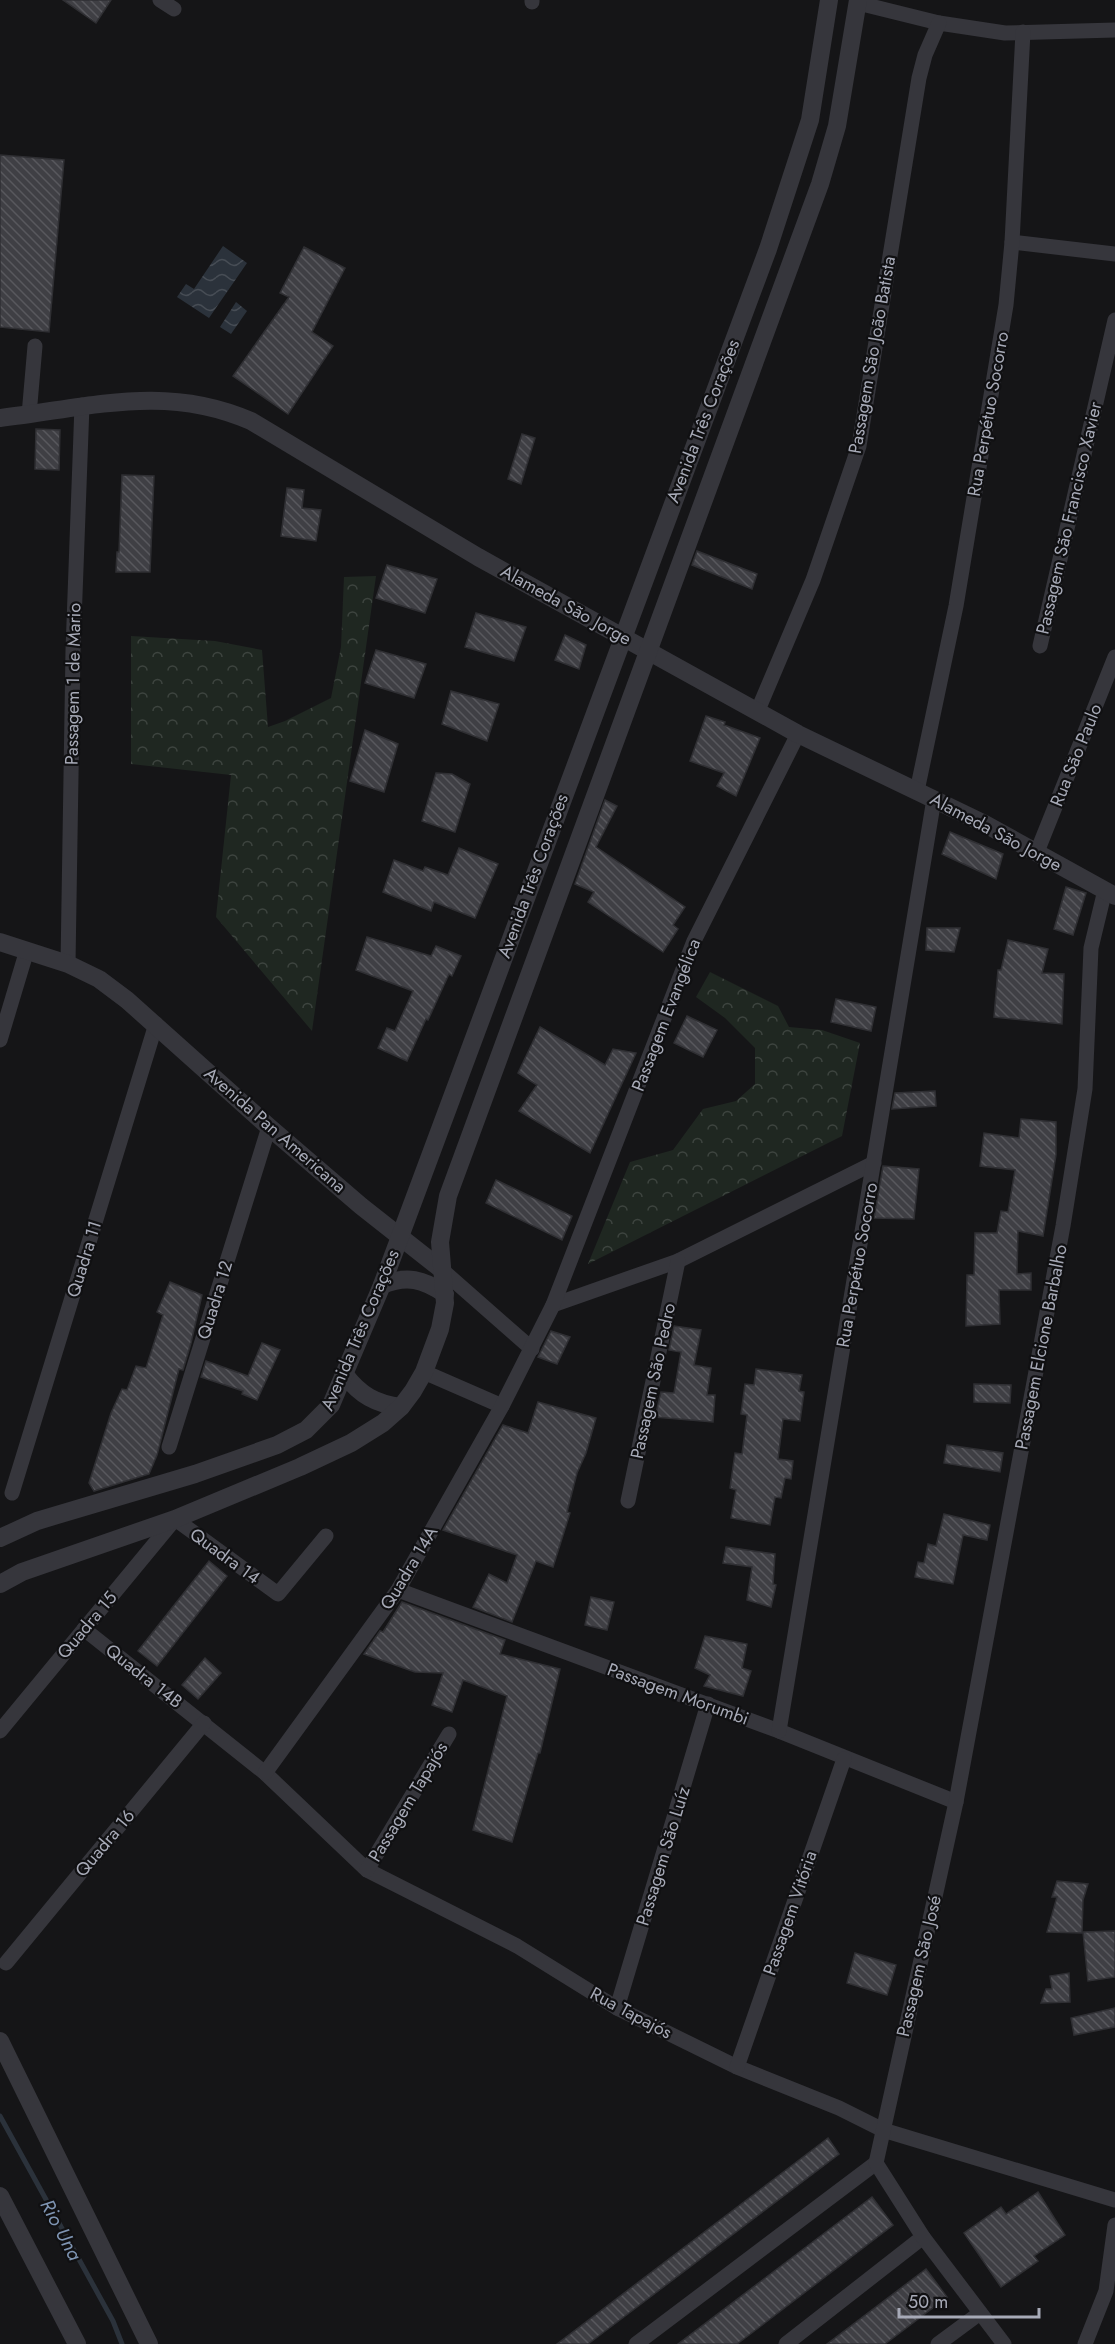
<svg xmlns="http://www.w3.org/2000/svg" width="1115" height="2344" font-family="Jost,sans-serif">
	<defs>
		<pattern id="forest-crowns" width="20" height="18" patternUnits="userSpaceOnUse" patternTransform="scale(1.5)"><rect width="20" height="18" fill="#1f2721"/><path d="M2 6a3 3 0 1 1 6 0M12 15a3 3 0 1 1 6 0" fill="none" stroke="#3d443f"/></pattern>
		<pattern id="water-waves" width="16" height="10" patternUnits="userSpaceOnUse" patternTransform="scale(1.5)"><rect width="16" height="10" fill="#2b323b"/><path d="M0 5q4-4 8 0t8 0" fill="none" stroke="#474d55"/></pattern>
		<pattern id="building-back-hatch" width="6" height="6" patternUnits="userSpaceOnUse" patternTransform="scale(1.5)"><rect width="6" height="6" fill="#3f3f44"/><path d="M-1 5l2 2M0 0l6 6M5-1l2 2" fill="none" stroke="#58585d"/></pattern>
	</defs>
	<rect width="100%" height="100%" fill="#151517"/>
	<g fill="url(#forest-crowns)">
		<polygon points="376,576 312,1031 216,917 231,775 131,764 131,636 215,641 262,650 268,727 285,721 331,698 341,647 344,577"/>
		<polygon points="710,972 778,1006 789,1027 822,1030 860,1043 842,1136 588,1264 630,1162 673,1150 703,1109 736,1101 755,1084 755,1048 725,1018 696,997"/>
	</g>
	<g fill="url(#water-waves)">
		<polygon points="223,246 247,263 209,318 177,297 186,284 194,289"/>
		<polygon points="236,302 247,311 231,334 220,327"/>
	</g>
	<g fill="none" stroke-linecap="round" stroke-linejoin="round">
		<polyline stroke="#2b323b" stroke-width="5" points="0,2116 113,2321 122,2344"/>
	</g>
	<g fill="url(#building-back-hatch)" stroke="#2f2f33" stroke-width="1.5">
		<polygon points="63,0 111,0 96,23"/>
		<polygon points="0,155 64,160 49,332 0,327"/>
		<polygon points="304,247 345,268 312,332 333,346 288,414 233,376 289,297 280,293"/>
		<polygon points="36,429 60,430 59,470 35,469"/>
		<polygon points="522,434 535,438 521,484 508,479"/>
		<polygon points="122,475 154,476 150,572 116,572 117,552 119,552"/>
		<polygon points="287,488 304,490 302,508 321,510 316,541 281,536"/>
		<polygon points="697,551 757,574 752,589 692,565"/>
		<polygon points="387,565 437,579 425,613 376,598"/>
		<polygon points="476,613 526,627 514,661 465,647"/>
		<polygon points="565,635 586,645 579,669 555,660"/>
		<polygon points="376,650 426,664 414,698 365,683"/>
		<polygon points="451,691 499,704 487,741 442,724"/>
		<polygon points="706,716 725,722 724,725 760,738 736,796 717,786 724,773 690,761"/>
		<polygon points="365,730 398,744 384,792 350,781"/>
		<polygon points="436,773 452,774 470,784 455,832 422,821"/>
		<polygon points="605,800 617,806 596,847 685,907 673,925 678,929 663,952 588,902 594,892 575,884"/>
		<polygon points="950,832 1003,854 996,879 942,854"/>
		<polygon points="459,848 498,864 475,918 434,902 431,911 383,892 394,860 423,871 425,867 448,875"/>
		<polygon points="1066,887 1086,893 1073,935 1054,929"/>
		<polygon points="927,928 960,928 954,952 926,950"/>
		<polygon points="367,937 431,956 436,946 461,956 452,976 449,974 428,1020 426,1019 407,1061 378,1048 387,1028 395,1031 413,991 356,970"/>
		<polygon points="1008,940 1048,949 1042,973 1064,974 1062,1024 994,1017 998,970 1001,970"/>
		<polygon points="836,999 876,1007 871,1031 831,1022"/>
		<polygon points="687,1016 717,1030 703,1057 674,1043"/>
		<polygon points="540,1027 605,1065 613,1049 636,1053 590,1153 519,1111 537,1085 518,1073"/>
		<polygon points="935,1091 936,1106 892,1109 895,1093"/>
		<polygon points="1021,1119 1056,1122 1056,1155 1043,1236 1018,1231 1017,1274 1031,1273 1031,1290 999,1290 1000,1324 966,1326 967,1275 974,1275 975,1233 997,1233 1001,1211 1008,1212 1015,1170 980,1166 984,1133 1019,1138"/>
		<polygon points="883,1166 919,1169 914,1219 874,1218"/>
		<polygon points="496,1180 572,1216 562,1240 486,1203"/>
		<polygon points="170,1282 202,1295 191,1343 183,1370 179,1369 157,1455 149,1474 94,1491 89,1483 111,1413 122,1389 127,1390 136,1366 146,1368 163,1315 157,1312"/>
		<polygon points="674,1326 701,1330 694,1365 711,1368 707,1395 715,1395 713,1422 655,1417 661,1392 674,1393 681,1352 669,1350"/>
		<polygon points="551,1331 570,1337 557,1364 538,1357"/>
		<polygon points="262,1343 280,1350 257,1400 242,1394 243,1391 201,1377 206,1361 248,1376"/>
		<polygon points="756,1369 802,1375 799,1391 804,1392 800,1421 783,1419 778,1459 793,1461 791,1479 785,1478 781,1498 775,1497 770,1525 731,1518 736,1490 730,1488 735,1453 742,1454 747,1415 741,1414 745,1384 754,1385"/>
		<polygon points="974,1384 1011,1385 1010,1403 974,1402"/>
		<polygon points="538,1402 596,1418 586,1453 577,1473 567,1512 570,1513 553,1567 536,1561 512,1622 473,1607 489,1574 507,1583 517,1555 443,1530 503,1425 528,1433"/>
		<polygon points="947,1445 1003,1453 1000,1472 944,1463"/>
		<polygon points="944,1514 990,1525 987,1540 963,1535 953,1584 915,1577 918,1562 924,1563 928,1544 936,1546"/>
		<polygon points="726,1547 775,1554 773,1584 776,1585 771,1607 747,1600 752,1567 723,1563"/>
		<polygon points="209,1561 227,1576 157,1666 138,1651"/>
		<polygon points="591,1597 614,1602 607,1630 585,1625"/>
		<polygon points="402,1602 505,1640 500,1654 560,1669 540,1753 538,1753 512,1842 473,1830 507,1696 463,1680 452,1712 432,1705 443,1673 415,1672 364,1654 380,1631 383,1632"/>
		<polygon points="705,1636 747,1644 742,1668 751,1671 743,1696 704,1686 710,1675 695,1668"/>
		<polygon points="205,1658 221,1673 198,1699 182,1685"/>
		<polygon points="1057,1881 1088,1884 1083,1900 1082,1933 1047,1932 1057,1897 1052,1897"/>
		<polygon points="1115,1931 1115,1977 1088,1981 1083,1932"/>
		<polygon points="855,1953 896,1965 887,1995 847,1983"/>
		<polygon points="1069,1973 1070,2002 1041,2003 1046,1989 1052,1989 1050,1976"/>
		<polygon points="1115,2008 1115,2027 1074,2035 1071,2018"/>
		<polygon points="828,2138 839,2154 600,2335 588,2344 557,2344"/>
		<polygon points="1038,2192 1065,2235 1034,2256 1038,2261 1001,2287 964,2233 1001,2207 1006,2214"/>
		<polygon points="872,2197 893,2225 753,2332 737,2344 678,2344"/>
		<polygon points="926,2269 947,2297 885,2344 827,2344"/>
	</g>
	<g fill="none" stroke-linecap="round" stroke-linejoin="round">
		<g stroke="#36363c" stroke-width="15">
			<polyline points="160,0 174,9"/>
			<polyline points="532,2 532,0"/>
			<polyline points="858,3 939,23 1005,33 1115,30"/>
			<polyline points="1012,242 1115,254"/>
			<polyline points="29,415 35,346"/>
			<polyline points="1040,646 1115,320"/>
			<polyline points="758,710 813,580 859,446 919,78 925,55 939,23"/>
			<polyline points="917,791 956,606 1006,305 1012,242 1023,32"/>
			<polyline points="1037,852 1115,657"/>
			<polyline points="68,964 73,650 82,405"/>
			<polyline points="0,1040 27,950"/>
			<polyline points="441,1269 532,1349"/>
			<polyline points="553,1305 678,1261 874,1163"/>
			<polyline points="424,1372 502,1406"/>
			<polyline points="169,1447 269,1127"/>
			<polyline points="12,1493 156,1024"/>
			<polyline points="628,1501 678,1261"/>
			<polyline points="398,1590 779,1731 956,1802"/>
			<polyline points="84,1629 265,1773 367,1870 517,1946 617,2008 737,2067 839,2108 883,2130 1115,2200"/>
			<polyline points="0,1731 175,1519 278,1594 326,1536"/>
			<polyline points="779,1731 934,799"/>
			<polyline points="265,1773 398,1590 502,1406 553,1305 694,941 798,734"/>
			<polyline points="367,1870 449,1734"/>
			<polyline points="6,1963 204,1723"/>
			<polyline points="617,2008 708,1704"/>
			<polyline points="737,2067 844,1759"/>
			<polyline points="636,2344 876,2163"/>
			<polyline points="786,2344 923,2237"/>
			<polyline points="938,2344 980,2313"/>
			<polyline points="1004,2344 923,2237 876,2163 956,1802 1063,1226 1085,1089 1091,948 1105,890"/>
			<polyline points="1085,2344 1106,2291 1115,2225"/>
		</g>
		<g stroke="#36363c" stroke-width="18">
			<path d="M0 418C89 408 164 383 251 421L478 557 798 734 985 824 1115 896"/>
			<polyline points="0,942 68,964 99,979 127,1000 269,1127 361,1206 441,1269"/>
			<path d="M382 1285C407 1275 423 1279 445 1294"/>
			<path d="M345 1375C360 1395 376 1404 401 1407"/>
			<polyline points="0,1538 37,1521 195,1474 277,1445 306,1430 331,1405 382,1285 768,249 810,120 829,0"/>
			<polyline points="0,1584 22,1572 175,1519 300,1467 351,1443 383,1423 401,1407 413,1391 424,1372 440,1329 445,1303 440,1242 448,1196 820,184 837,126 858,0"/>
			<polyline points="0,2041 149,2344"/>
			<polyline points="0,2196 77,2344"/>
		</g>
	</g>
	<g text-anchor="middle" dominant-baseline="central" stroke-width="4.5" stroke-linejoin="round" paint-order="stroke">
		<g font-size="18" fill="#a7aab7" stroke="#101012">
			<text transform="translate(872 355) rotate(-80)">Passagem São João Batista</text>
			<text transform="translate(988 414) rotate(-80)">Rua Perpétuo Socorro</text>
			<text transform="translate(703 421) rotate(-69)">Avenida Três Corações</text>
			<text transform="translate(1069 518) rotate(-77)">Passagem São Francisco Xavier</text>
			<text transform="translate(566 605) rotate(29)">Alameda São Jorge</text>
			<text transform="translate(73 684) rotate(-89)">Passagem 1 de Mario</text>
			<text transform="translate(1076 755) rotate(-68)">Rua São Paulo</text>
			<text transform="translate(996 832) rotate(28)">Alameda São Jorge</text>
			<text transform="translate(533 876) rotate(-70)">Avenida Três Corações</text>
			<text transform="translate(666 1015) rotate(-69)">Passagem Evangélica</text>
			<text transform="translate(275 1130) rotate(41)">Avenida Pan Americana</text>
			<text transform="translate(84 1259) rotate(-73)">Quadra 11</text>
			<text transform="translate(857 1265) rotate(-80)">Rua Perpétuo Socorro</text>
			<text transform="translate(215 1300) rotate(-73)">Quadra 12</text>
			<text transform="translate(360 1330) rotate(-67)">Avenida Três Corações</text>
			<text transform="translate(1041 1347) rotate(-79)">Passagem Elcione Barbalho</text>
			<text transform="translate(653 1381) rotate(-78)">Passagem São Pedro</text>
			<text transform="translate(225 1556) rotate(36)">Quadra 14</text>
			<text transform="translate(409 1568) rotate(-59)">Quadra 14A</text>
			<text transform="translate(87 1625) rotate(-50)">Quadra 15</text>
			<text transform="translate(144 1676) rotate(38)">Quadra 14B</text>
			<text transform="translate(678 1694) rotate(20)">Passagem Morumbi</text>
			<text transform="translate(408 1802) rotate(-59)">Passagem Tapajós</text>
			<text transform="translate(105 1843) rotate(-50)">Quadra 16</text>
			<text transform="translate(663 1856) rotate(-73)">Passagem São Luíz</text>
			<text transform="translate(790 1913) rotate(-71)">Passagem Vitória</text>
			<text transform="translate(919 1966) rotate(-77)">Passagem São José</text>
			<text transform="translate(631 2013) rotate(28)">Rua Tapajós</text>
		</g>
		<g font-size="20" font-style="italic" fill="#7e94b2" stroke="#101012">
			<text transform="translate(61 2230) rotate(62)">Rio Una</text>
		</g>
	</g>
	<path d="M899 2308v9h140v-9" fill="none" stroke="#a7aab7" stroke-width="3"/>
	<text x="908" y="2308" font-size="18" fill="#a7aab7" stroke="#101012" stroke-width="4.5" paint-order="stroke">50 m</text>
</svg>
